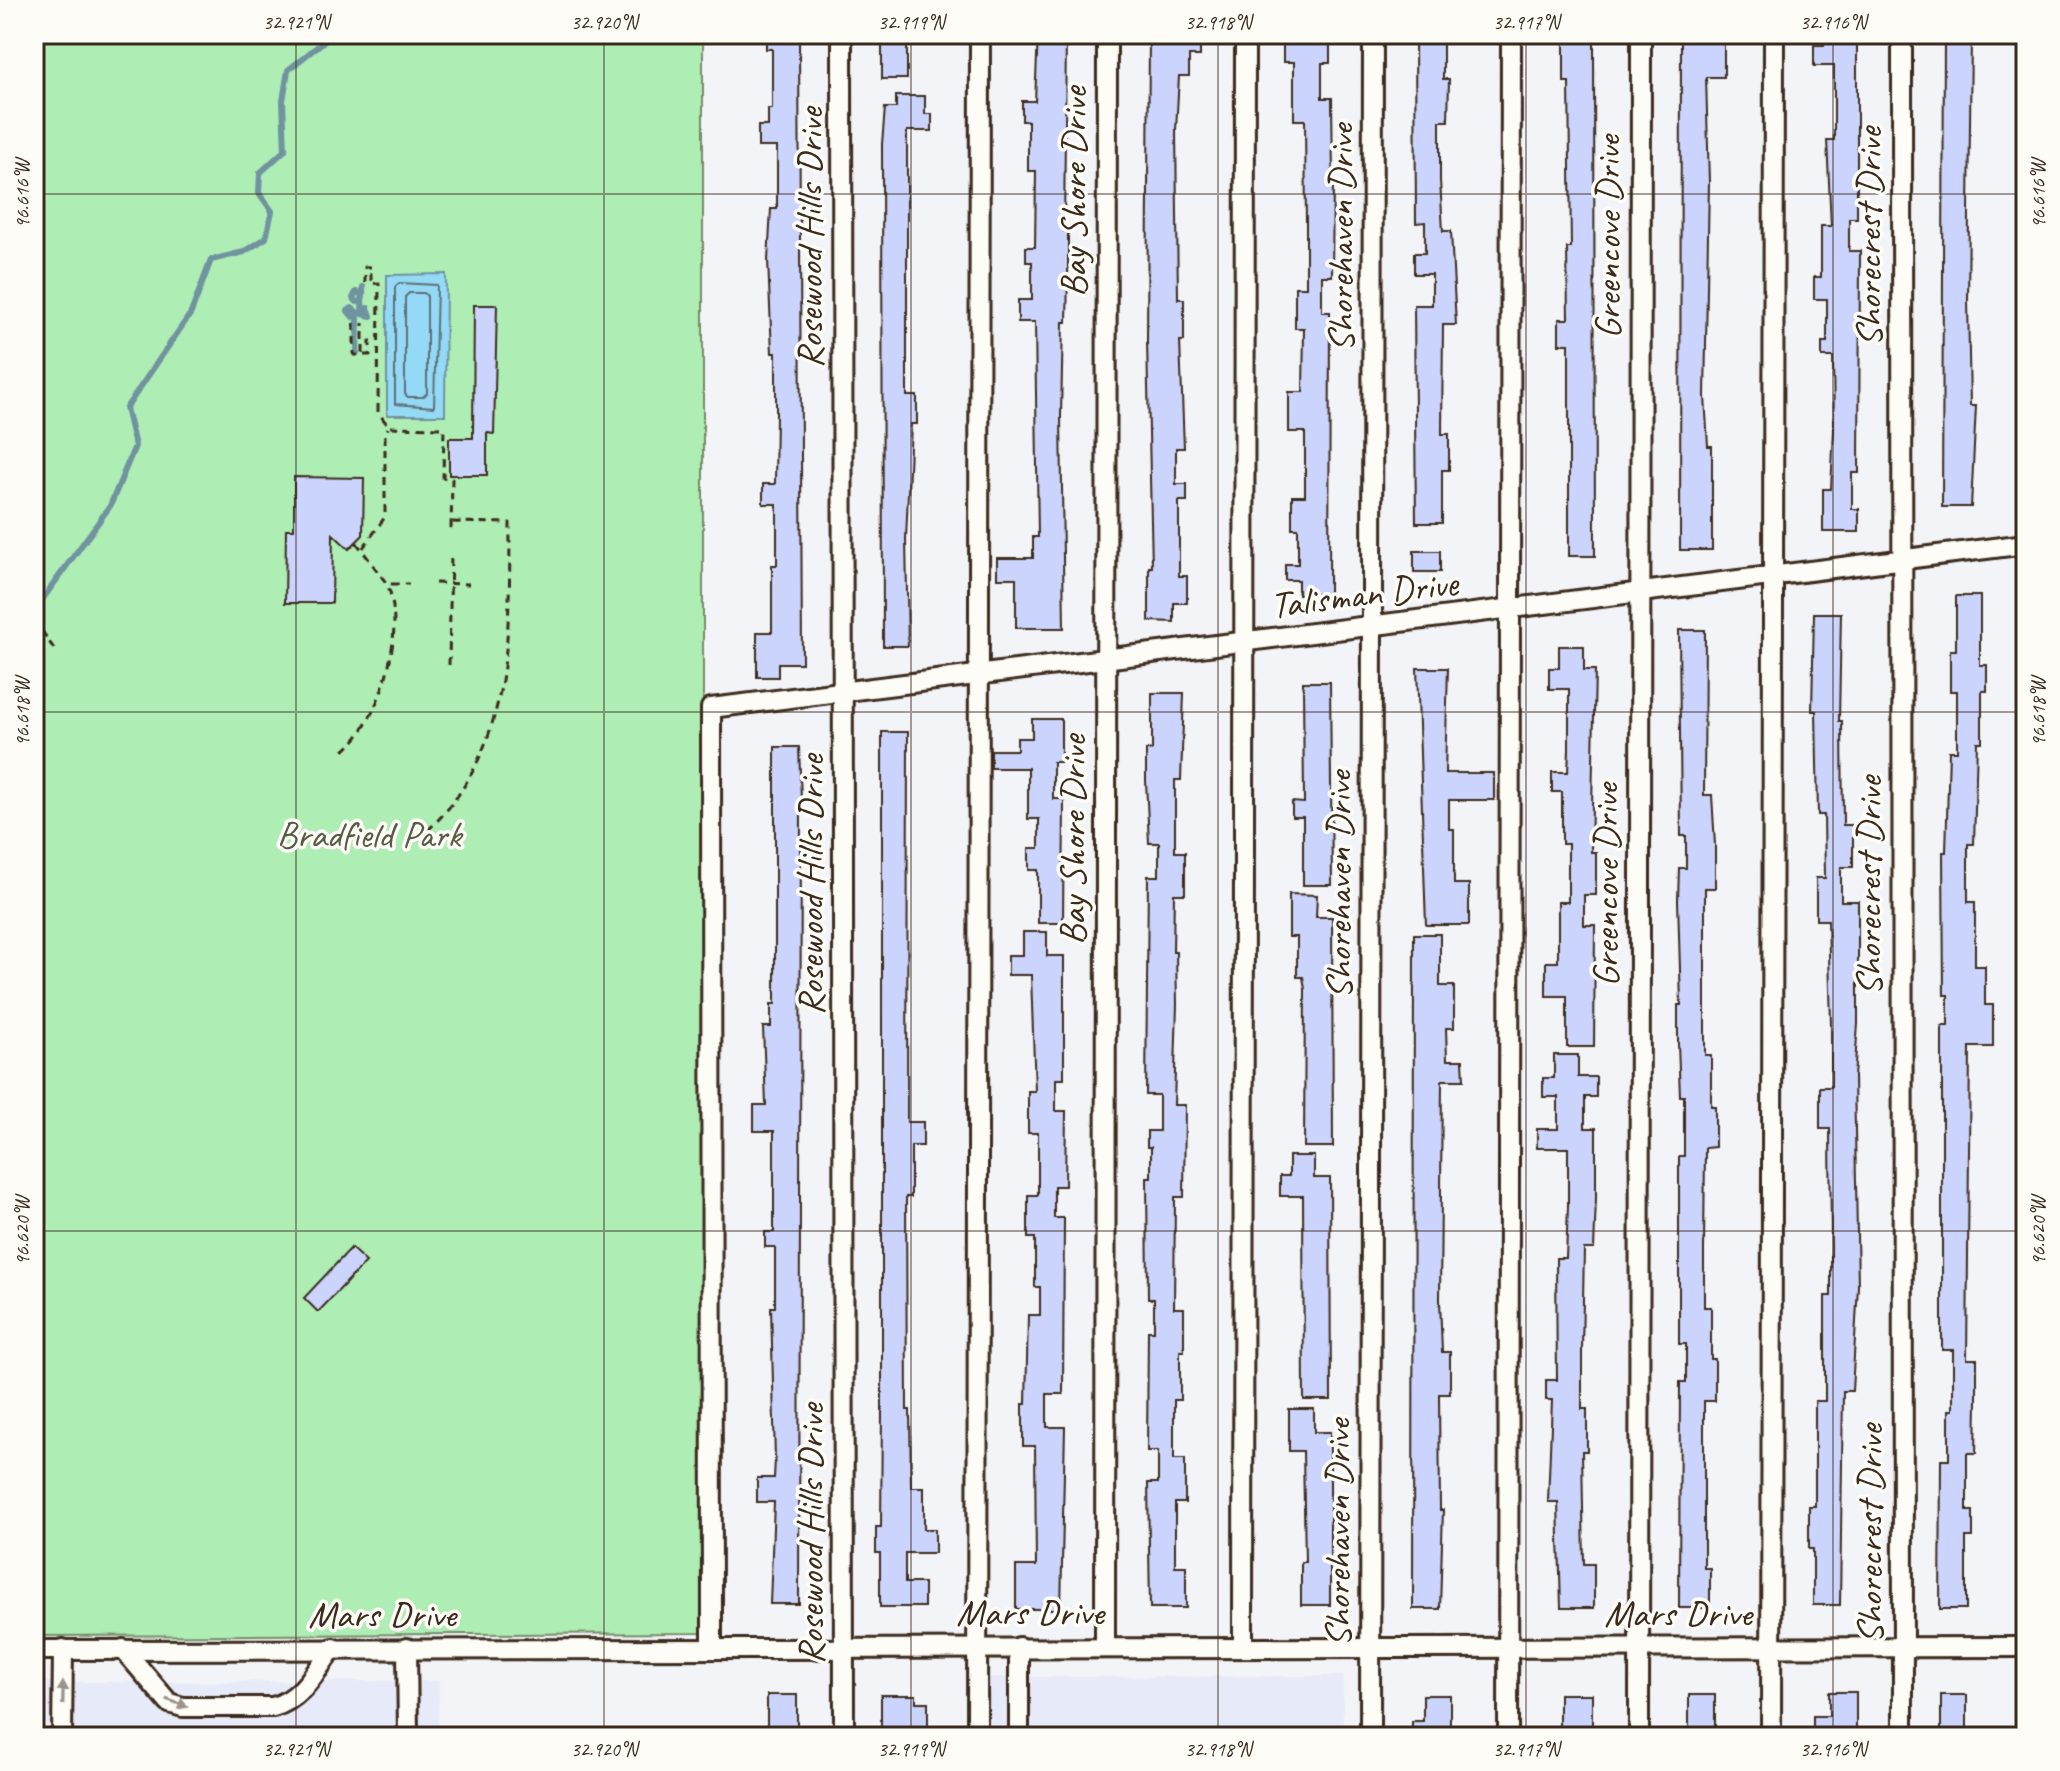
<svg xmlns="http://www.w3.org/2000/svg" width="2060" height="1771" font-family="Caveat,sans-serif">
	<rect width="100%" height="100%" fill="#f3f4f8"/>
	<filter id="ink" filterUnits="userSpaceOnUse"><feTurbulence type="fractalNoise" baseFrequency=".0125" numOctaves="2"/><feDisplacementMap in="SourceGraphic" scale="16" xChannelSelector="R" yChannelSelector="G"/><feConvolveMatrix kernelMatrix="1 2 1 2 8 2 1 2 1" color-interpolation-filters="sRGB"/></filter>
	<g filter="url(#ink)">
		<g fill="#e7eaf9">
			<polygon points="1343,1676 1343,1737 983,1737 984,1677"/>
			<polygon points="439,1681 438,1737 34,1737 34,1682"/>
		</g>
		<polygon fill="#aeedb3" stroke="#748c68" stroke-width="2" points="34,34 703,34 703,1633 34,1636"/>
		<polygon fill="#94d9f6" stroke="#7093a0" stroke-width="2" points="446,274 445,415 387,415 387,275"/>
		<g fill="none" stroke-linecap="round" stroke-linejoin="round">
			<g stroke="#5f7074" stroke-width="2">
				<polygon points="399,283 437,285 434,407 395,404 395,287"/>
				<polygon points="409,293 424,293 427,296 427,393 423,397 408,397 405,394 405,297"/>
			</g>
			<g stroke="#7093a0" stroke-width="6">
				<path d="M357 353 358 317V313L352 308 348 311 353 317C359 315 362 309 368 308L371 316 363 314C361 307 364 299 360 293L356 292 353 298 357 302C365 301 363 293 363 287"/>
				<polyline points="34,611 110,506 135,446 126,408 191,313 211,260 244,252 266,238 272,211 259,193 260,173 285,150 283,101 288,70 333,34"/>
			</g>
		</g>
		<g fill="#cbd4fc" stroke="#3b2a1e" stroke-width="2">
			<polygon points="766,34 799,34 802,663 778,663 778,677 757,677 757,632 772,632 772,565 777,565 777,504 763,504 763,484 775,484 776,413 776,353 772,353 768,260 771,209 777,209 777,147 758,147 758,126 768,126 768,109 772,109 772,49 766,49"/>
			<polygon points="1038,34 1066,34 1064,231 1068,231 1068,274 1067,322 1063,322 1061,416 1064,628 1016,628 1016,578 997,578 997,558 1033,558 1033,537 1038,537 1035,322 1018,322 1018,300 1032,300 1032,262 1026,262 1026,247 1035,247 1036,171 1028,171 1028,121 1022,121 1022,101 1035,101"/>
			<polygon points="1303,34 1330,34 1330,63 1322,63 1322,98 1332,98 1333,182 1332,276 1322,276 1322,312 1330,312 1329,594 1298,594 1298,580 1285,580 1285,564 1298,564 1298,528 1292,528 1292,496 1305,496 1305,432 1289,432 1289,392 1303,392 1304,328 1295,328 1295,287 1306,287 1306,224 1305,120 1294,120 1294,62 1283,62 1283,36"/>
			<polygon points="1415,34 1443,34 1443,79 1449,79 1448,121 1440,121 1440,180 1443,231 1451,231 1456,325 1443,325 1442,434 1449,434 1449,470 1442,470 1442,523 1416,523 1414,305 1432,305 1432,274 1414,274 1414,253 1425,253 1425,222 1416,223"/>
			<polygon points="1824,34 1857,34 1857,218 1849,218 1849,251 1860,251 1859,473 1852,473 1852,509 1859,509 1859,532 1823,532 1823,489 1831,489 1834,429 1833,357 1822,357 1822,342 1827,342 1827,299 1814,299 1814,277 1821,277 1821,226 1831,226 1827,140 1834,140 1834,66 1814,66 1814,45 1824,45"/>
			<polygon points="1681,35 1724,35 1724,77 1706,77 1709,182 1705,396 1708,446 1712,446 1712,550 1680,550"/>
			<polygon points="1149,37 1200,37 1200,56 1189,56 1189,76 1179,76 1176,130 1178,299 1184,299 1184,341 1180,341 1184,448 1176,448 1176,484 1187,484 1187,501 1179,501 1179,576 1187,576 1187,603 1174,603 1174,622 1149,621 1149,567 1152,567 1147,341"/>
			<polygon points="1944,37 1971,37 1968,301 1970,406 1976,406 1971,507 1942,507"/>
			<polygon points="1564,39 1594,39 1595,556 1569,556 1569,344 1559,344 1559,319 1568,319 1567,248 1571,248 1569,82 1564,82"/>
			<rect x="882" y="42" width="25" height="37"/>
			<polygon points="896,96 925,96 925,114 932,114 932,131 907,131 907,396 917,396 917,424 911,424 906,539 908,646 883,646 882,144 885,108 896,108"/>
			<polygon points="474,305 497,305 494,434 487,433 487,475 449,475 449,438 473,438"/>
			<polygon points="294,477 364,478 363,535 349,549 333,534 332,603 285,603 286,529 294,529"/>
			<rect x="1414" y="551" width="26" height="21"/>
			<polygon points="1956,596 1980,596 1980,665 1987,665 1987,691 1982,691 1982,742 1977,742 1974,844 1968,844 1968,902 1975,902 1975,966 1985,966 1985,1005 1993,1005 1993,1047 1970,1047 1967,1359 1977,1359 1977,1402 1976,1453 1967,1453 1967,1511 1973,1511 1973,1537 1966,1537 1966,1609 1940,1609 1941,1460 1949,1460 1949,1410 1953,1410 1953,1350 1942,1350 1942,1026 1948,1026 1948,995 1944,995 1943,852 1946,852 1949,751 1957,751 1957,691 1950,691 1950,650 1956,650"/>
			<polygon points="1814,613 1841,613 1839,721 1842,721 1843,825 1853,825 1853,867 1841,867 1841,901 1858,901 1858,1024 1854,1077 1858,1286 1852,1391 1843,1391 1840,1605 1813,1605 1813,1549 1809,1549 1809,1506 1815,1506 1815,1401 1825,1401 1825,1296 1831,1296 1831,1245 1830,1129 1820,1129 1820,1087 1831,1087 1831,1024 1828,920 1816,920 1816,878 1825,878 1824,815 1818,815 1816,711 1812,711"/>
			<polygon points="1679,630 1705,630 1704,795 1712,795 1715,845 1715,888 1705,888 1705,1055 1711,1055 1711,1106 1715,1106 1715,1147 1705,1148 1704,1248 1704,1307 1711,1307 1711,1359 1715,1359 1715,1401 1704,1401 1704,1568 1710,1568 1710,1608 1679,1608 1680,1382 1686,1382 1686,1344 1679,1344 1679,1156 1684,1156 1684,1096 1680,1096 1678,1044 1678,1005 1681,1005 1678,900 1679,868 1686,868 1686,836 1681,836"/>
			<polygon points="1559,646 1584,646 1584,670 1595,670 1591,852 1596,852 1596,895 1584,895 1584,925 1595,925 1594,1047 1567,1047 1567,996 1546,996 1546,962 1558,962 1558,902 1568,902 1568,844 1562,844 1562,792 1552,792 1552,772 1568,772 1569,750 1569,689 1549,689 1549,668 1559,668"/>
			<polygon points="1417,668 1448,668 1445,773 1494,773 1494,800 1449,800 1449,829 1454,829 1454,884 1469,884 1469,925 1426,925"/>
			<polygon points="1303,682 1330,682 1332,885 1303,885 1303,817 1292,817 1292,802 1304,803"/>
			<polygon points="1152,693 1184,693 1181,780 1175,780 1175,852 1185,852 1185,894 1174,894 1173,952 1176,952 1177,1004 1174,1105 1185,1105 1184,1197 1175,1197 1174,1308 1184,1308 1184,1351 1180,1351 1180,1400 1174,1400 1174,1459 1185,1459 1185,1503 1175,1503 1175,1566 1186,1566 1186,1608 1150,1608 1148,1483 1158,1483 1158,1451 1147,1451 1148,1331 1154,1331 1154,1299 1148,1299 1147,1177 1151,1177 1151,1147 1147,1147 1147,1131 1159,1131 1159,1095 1146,1095 1148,876 1159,876 1159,843 1149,843 1146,781 1146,750 1152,750"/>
			<polygon points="1032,719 1061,719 1061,762 1053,762 1053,799 1064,799 1063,923 1038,923 1038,870 1029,870 1029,848 1039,848 1039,819 1028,819 1028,768 991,768 991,750 1017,750 1017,738 1032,738"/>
			<polygon points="882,732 908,732 907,1122 923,1122 923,1146 911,1146 911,1197 906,1197 907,1410 910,1410 911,1487 924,1487 924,1529 935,1529 935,1553 905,1553 905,1583 924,1583 924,1607 880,1607 880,1553 876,1553 876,1527 881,1527 882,1410"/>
			<polygon points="775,747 799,747 801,800 799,1604 770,1604 774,1502 757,1502 757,1478 774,1478 775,1459 771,1307 775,1307 775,1247 765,1247 765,1232 774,1232 774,1131 754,1131 754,1105 766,1105 763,1027 771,1027 771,1004 775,1004"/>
			<polygon points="1289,894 1317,895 1316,917 1332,917 1333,1147 1304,1147 1305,989 1303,977 1297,977 1297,937 1289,937"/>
			<polygon points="1023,932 1047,932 1047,956 1064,956 1064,1079 1056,1079 1056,1111 1066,1111 1065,1186 1054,1186 1054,1218 1064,1218 1063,1394 1047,1394 1047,1427 1065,1427 1061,1609 1016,1609 1016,1566 1036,1566 1035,1446 1023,1446 1023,1404 1026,1404 1028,1315 1040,1315 1040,1287 1035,1287 1035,1238 1028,1238 1028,1195 1038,1195 1038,1133 1028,1133 1028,1091 1035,1091 1031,975 1008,975 1008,955 1023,955"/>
			<polygon points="1414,934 1440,934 1440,986 1454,986 1454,1028 1446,1028 1447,1060 1463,1060 1464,1080 1442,1080 1440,1300 1442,1352 1450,1352 1450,1394 1439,1394 1440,1510 1443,1510 1440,1609 1413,1609"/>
			<polygon points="1554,1055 1578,1055 1578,1077 1596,1077 1596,1097 1585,1097 1585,1128 1596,1128 1596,1199 1594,1249 1584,1249 1582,1350 1582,1409 1587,1409 1587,1451 1582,1451 1584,1564 1594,1564 1594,1608 1561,1608 1558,1502 1548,1502 1552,1400 1546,1400 1546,1380 1557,1380 1556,1258 1566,1258 1568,1206 1568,1148 1537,1148 1537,1129 1558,1129 1558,1097 1543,1097 1543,1078 1554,1078"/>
			<polygon points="1289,1156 1314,1156 1314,1178 1330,1178 1331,1400 1304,1400 1303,1196 1280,1196 1280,1176 1289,1176"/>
			<polygon points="351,1248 366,1262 318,1312 304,1298"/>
			<polygon points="1289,1409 1314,1409 1314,1432 1330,1432 1330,1605 1301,1605 1301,1562 1305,1562 1303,1451 1289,1451"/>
			<polygon points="1829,1692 1856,1692 1856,1733 1813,1733 1813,1716 1829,1716"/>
			<rect x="1559" y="1694" width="33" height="43"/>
			<rect x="767" y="1695" width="30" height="36"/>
			<polygon points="881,1695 916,1695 916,1702 928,1702 928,1731 881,1731"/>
			<polygon points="1423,1695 1450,1695 1450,1737 1412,1737 1412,1721 1423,1721"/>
			<rect x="1689" y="1695" width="26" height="42"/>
			<rect x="1941" y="1695" width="26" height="42"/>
		</g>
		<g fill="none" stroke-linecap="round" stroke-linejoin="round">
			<defs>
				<g id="minor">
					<polyline points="842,34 844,1737"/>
					<polyline points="1902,34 1903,1737"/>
					<polyline points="1105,1646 1107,34"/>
					<polyline points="1243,1646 1245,34"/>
					<polyline points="712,1647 711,708 2026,544"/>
					<polyline points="1019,1647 1019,1737"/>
					<polyline points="407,1648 408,1737"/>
					<path d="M123 1649 169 1703 183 1707H273C302 1699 316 1671 333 1648"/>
					<polyline points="34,1650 2026,1647"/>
					<polyline points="62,1737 63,1649"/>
					<polyline points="977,1737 980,34"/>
					<polyline points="1370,1737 1373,34"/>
					<polyline points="1508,1737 1511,34"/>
					<polyline points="1639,1737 1641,34"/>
					<polyline points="1771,1737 1774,34"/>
				</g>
			</defs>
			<use href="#minor" stroke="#3b2a1e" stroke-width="24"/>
			<g stroke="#3b2a1e" stroke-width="3" stroke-dasharray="8 6" stroke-linecap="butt">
				<polyline points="365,283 365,267 371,267 371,284 379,283 378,412 389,427 444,428 443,478 452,479 451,530"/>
				<polyline points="354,323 354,355 363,355 363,323"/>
				<polyline points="364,355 370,355 370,341 378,341"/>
				<polyline points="356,542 387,584 409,584"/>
				<polyline points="363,548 385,517 385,434 388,428"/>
				<polyline points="435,583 469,584"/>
				<polyline points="34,619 56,652"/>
				<polyline points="449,665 451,553"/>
				<path d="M344 751C381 720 407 630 387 584"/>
				<path d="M417 840C514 758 509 638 510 523L452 522"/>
			</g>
			<use href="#minor" stroke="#fdfcf7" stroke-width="18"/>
		</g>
		<defs><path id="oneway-solid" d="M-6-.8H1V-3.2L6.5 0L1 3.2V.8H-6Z" transform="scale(2)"/></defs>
		<g fill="#9c938a">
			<use href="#oneway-solid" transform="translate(63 1693) rotate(-89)"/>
			<use href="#oneway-solid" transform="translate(177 1703) rotate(20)"/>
		</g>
	</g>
	<path fill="none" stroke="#3b2a1e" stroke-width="2" stroke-opacity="0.45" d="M296 34V1737M604 34V1737M911 34V1737M1218 34V1737M1526 34V1737M1833 34V1737M34 194H2026M34 712H2026M34 1231H2026"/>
	<g text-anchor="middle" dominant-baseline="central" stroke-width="7" stroke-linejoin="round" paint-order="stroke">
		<g font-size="38" fill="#3b2a1e" stroke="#fdfcf7">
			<text transform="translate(1073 192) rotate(-90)">Bay Shore Drive</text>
			<text transform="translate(1607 237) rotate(-90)">Greencove Drive</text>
			<text transform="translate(1868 237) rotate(-90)">Shorecrest Drive</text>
			<text transform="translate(809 238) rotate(-90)">Rosewood Hills Drive</text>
			<text transform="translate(1340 238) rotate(-90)">Shorehaven Drive</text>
			<text transform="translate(1364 594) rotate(-7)">Talisman Drive</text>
			<text transform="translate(1072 840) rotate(-90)">Bay Shore Drive</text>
			<text transform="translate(810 885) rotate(-90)">Rosewood Hills Drive</text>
			<text transform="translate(1338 885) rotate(-90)">Shorehaven Drive</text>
			<text transform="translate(1605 885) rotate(-90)">Greencove Drive</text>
			<text transform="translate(1868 886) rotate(-90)">Shorecrest Drive</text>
			<text transform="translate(1337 1533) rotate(-90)">Shorehaven Drive</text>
			<text transform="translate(810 1534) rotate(-90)">Rosewood Hills Drive</text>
			<text transform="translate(1869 1534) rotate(-90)">Shorecrest Drive</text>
			<text x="1030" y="1612">Mars Drive</text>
			<text x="1678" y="1613">Mars Drive</text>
			<text x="382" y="1614">Mars Drive</text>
		</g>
		<g font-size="38" fill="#585b43" stroke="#fdfcf7">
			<text x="369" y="834">Bradfield Park</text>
		</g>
	</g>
	<rect width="2060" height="1771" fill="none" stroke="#fdfcf7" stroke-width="88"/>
	<rect x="44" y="44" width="1972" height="1683" fill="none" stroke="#3b2a1e" stroke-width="3"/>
	<g font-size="20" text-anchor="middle" fill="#3b2a1e">
		<text x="296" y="29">32.921°N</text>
		<text x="604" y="29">32.920°N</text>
		<text x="911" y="29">32.919°N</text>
		<text x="1218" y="29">32.918°N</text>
		<text x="1526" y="29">32.917°N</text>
		<text x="1833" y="29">32.916°N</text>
		<text transform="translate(2038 194) rotate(-90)" y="7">96.616°W</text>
		<text transform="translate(22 194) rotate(-90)" y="7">96.616°W</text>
		<text transform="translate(2038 712) rotate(-90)" y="7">96.618°W</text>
		<text transform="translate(22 712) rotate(-90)" y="7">96.618°W</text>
		<text transform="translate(2038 1231) rotate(-90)" y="7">96.620°W</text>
		<text transform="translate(22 1231) rotate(-90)" y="7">96.620°W</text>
		<text x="296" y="1756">32.921°N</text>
		<text x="604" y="1756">32.920°N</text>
		<text x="911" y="1756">32.919°N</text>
		<text x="1218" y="1756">32.918°N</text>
		<text x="1526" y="1756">32.917°N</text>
		<text x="1833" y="1756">32.916°N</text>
	</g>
</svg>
